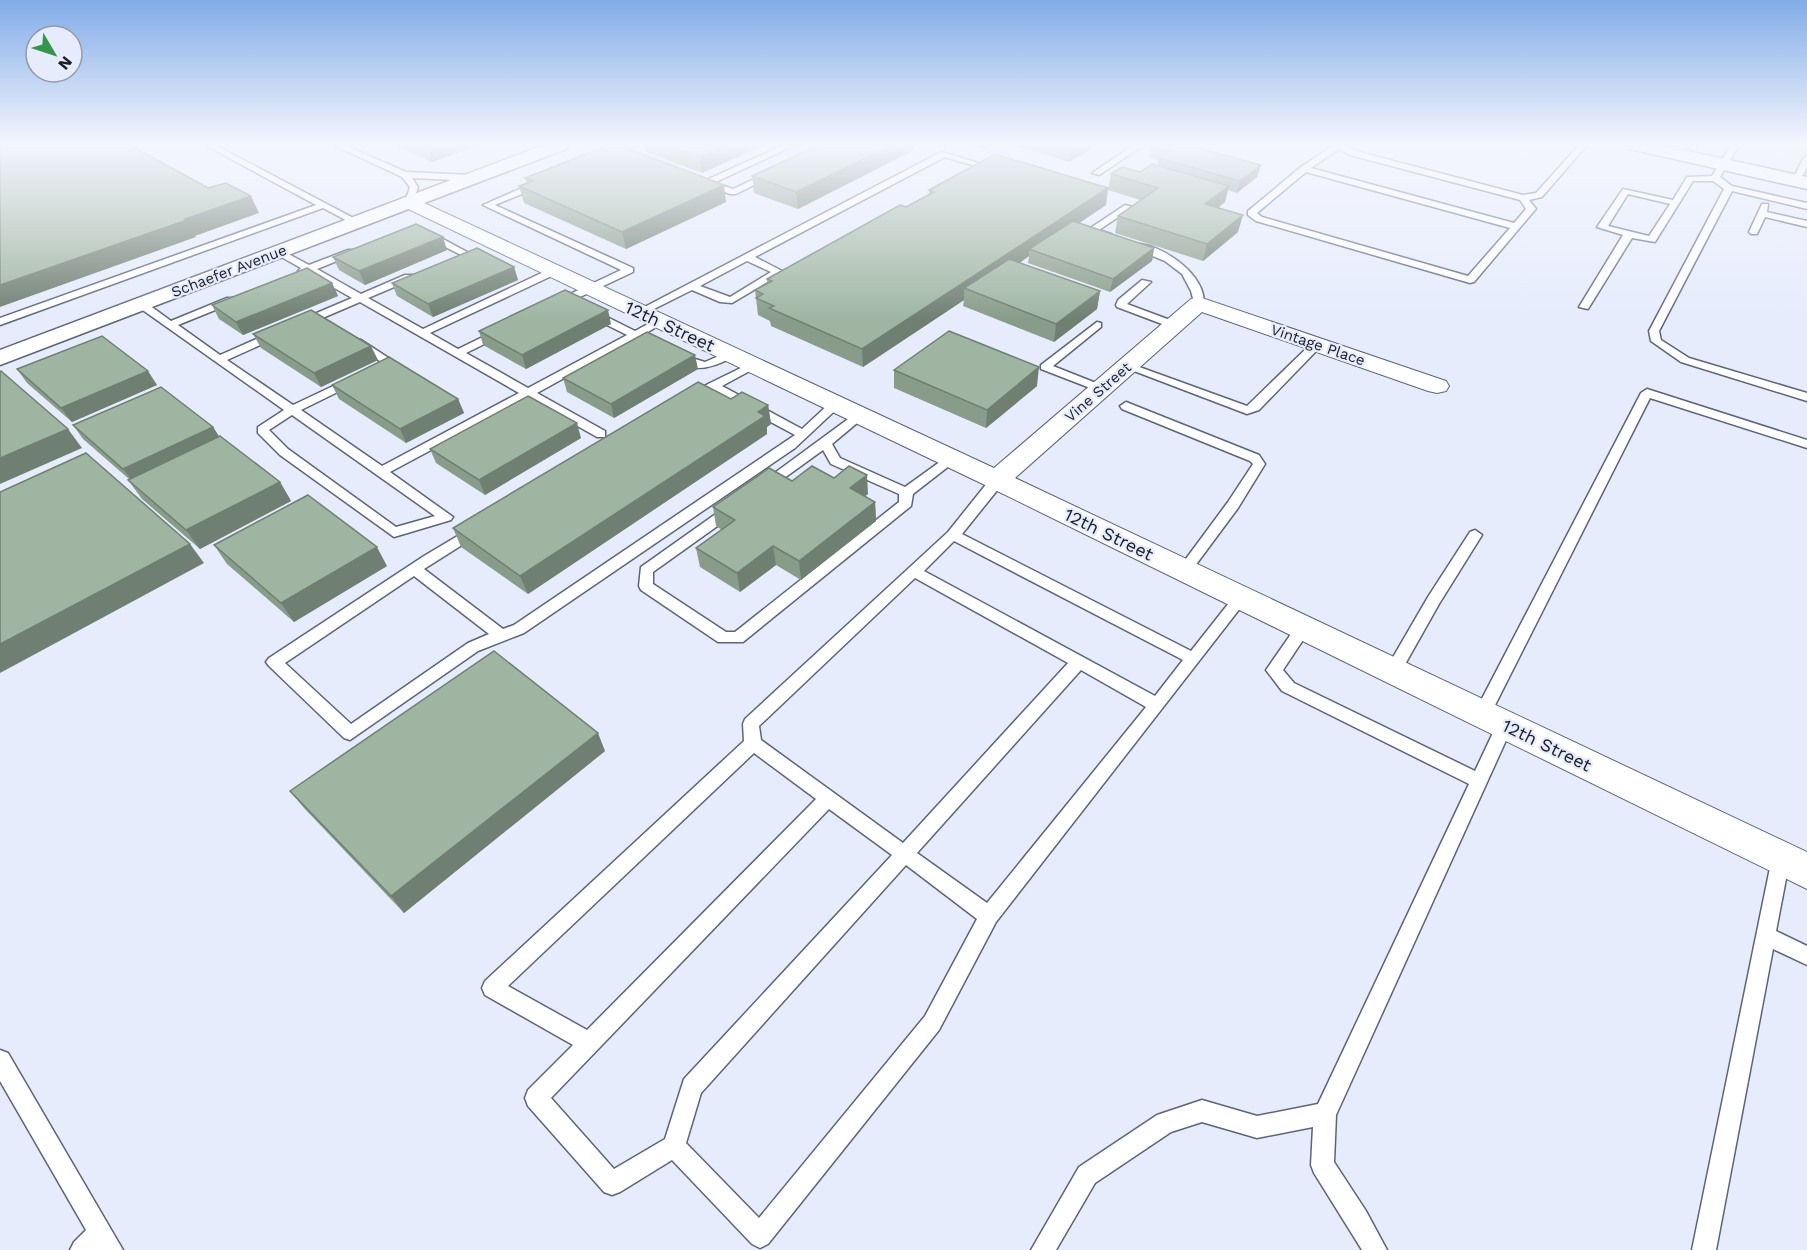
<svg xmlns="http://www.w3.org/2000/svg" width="1807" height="1250" font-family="'Work Sans',sans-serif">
	<rect width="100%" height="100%" fill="#e6ecfc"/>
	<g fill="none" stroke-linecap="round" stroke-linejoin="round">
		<defs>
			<g id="service">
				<polygon points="205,145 215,145 361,222 353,224 323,208 0,325 0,318 316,205"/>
				<polygon points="333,145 344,145 406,172 472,175 476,178 472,181 412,178 418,187 413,202 409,205 405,202 410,187 402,177"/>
				<polygon points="628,145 639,145 613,157 606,155"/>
				<polygon points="784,145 795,145 714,183 733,189 767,173 774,175 736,194 730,194 691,179 695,176 706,180"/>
				<polygon points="1134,145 1144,145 1099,175 1092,173"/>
				<path d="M1334 145H1344L1356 151 1523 195 1536 193 1579 145H1587L1542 197 1529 200 1536 209 1534 211 1474 282 1470 283 1256 221 1248 215V211L1301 167ZM1339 149 1350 155 1520 200 1526 209 1514 223 1311 168ZM1306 172 1510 228 1468 276 1262 217 1257 213Z"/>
				<path d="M1731 145H1739L1720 177 1732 186 1807 203V209L1732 191 1659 331 1661 340 1689 358 1807 393V401L1681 362 1651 341 1649 331 1724 189 1713 181H1693L1655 242 1632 238 1588 309 1579 307 1623 235 1597 227 1623 189 1673 200 1687 177 1712 176ZM1628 194 1670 204 1649 236 1608 226Z"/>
				<path d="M941 152 999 169 995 172 945 157 755 257 784 272 732 303 720 302 692 290 644 314 635 312ZM747 261 771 272 730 297 700 286Z"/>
				<polygon points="1807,156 1807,167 1800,181 1793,183 1792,181 1803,159"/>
				<polygon points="538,181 541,182 541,186 495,205 633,268 633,272 561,306 553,306 553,302 621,270 483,205"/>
				<polygon points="1762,204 1768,204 1767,212 1807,221 1807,227 1765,217 1757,234 1751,234 1749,232"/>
				<polygon points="1125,205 1133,207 1099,230 1111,234 1111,238 1089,233 1089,229"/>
				<polygon points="424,232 430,232 469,253 461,255 424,236"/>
				<path d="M1133 244C1159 241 1210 277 1203 306H1195L1191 291 1182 274 1165 261 1133 248Z"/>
				<path d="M279 249 309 265 348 250H354V254L317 269 361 294 405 275H413V279L368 298 423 329 550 269H558V273L430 333 458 349 497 330H505V334L466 353 528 388 627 335 589 316V312H597L635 331 657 319H665L666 321 643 335 646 338 645 340 635 339 537 393 605 431V437H597L528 398 390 472 453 517 451 520 394 537 280 455 258 433V427L284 410 137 306V302H145L171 321 227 298H235V302L178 325 220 355 270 333H278V337L227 360 293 405 348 379H356V383L301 410 382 466 519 393 360 302 306 325H298V321L352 298 308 273H299L298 271 301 268 276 254V250ZM292 415 435 516 396 527 288 449 269 430Z"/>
				<polygon points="1142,280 1151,282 1127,304 1178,323 1178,327 1170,327 1117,307 1116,305 1118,300"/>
				<polygon points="1097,322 1101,323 1101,327 1053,366 1106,387 1106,391 1098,391 1041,369 1041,365"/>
				<polygon points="357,339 361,340 407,370 405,372 397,372 353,344 352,342"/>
				<polygon points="1317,341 1321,342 1321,346 1259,410 1247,414 1121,366 1123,364 1131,364 1247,406 1313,342"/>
				<path d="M730 351 736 354 734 356C714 368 691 375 672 357L678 354 705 362Z"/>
				<path d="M753 362 759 365 757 367 722 386 802 429 832 401H840L842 404 795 448 524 633 478 651 350 740 344 738 269 666 266 662 269 658 424 556 476 525 481 527 483 530 481 533 424 569 503 629 514 625 795 435 713 391 693 401 687 397 708 384ZM414 576 489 634 468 643 351 724 285 663Z"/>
				<polygon points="1647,389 1807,440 1807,448 1650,398 1488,719 1482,720 1476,719 1474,714 1641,393"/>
				<polygon points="1126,402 1259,455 1265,464 1238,508 1189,574 1179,574 1177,571 1228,502 1253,464 1250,461 1122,409 1120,406"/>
				<polygon points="859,411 863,412 863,418 832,444 840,458 905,487 948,456 956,456 958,459 913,494 911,506 743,642 718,642 641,590 639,586 641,567 727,506 737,506 739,509 737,512 653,572 653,584 726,632 735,632 899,502 899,494 831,464 823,450 769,489 764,490 757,486"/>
				<path d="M997 476 1003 480 999 488 962 534 1191 651 1236 594H1246L1248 598 996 922 939 1030 768 1244 760 1248 752 1244 672 1160 620 1192 612 1195 604 1192 528 1106 525 1098 528 1090 573 1045 485 995 482 988 485 981 744 741 743 724 745 719 948 532 992 477ZM954 541 1183 660 1155 696 924 571ZM915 578 1068 663 903 843 761 740 759 726ZM1081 670 1146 707 987 903 917 853ZM754 753 816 799 587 1030 508 986ZM829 809 892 855 684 1079 665 1139 614 1169 551 1098ZM906 865 977 919 925 1016 759 1218 686 1143 701 1093Z"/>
				<polygon points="1475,530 1482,535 1439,604 1399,675 1387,675 1385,671 1428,597 1470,532"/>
				<polygon points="1303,622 1308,624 1311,628 1283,670 1294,683 1475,771 1499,720 1505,718 1511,720 1513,725 1336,1115 1334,1162 1366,1211 1387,1250 1362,1250 1314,1173 1311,1165 1313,1127 1257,1138 1202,1122 1171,1132 1095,1183 1056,1250 1031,1250 1079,1167 1157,1115 1202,1100 1257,1116 1318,1104 1469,784 1282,691 1266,670 1298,624"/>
				<polygon points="1781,850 1787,852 1790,858 1776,931 1807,946 1807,965 1773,949 1716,1250 1692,1250 1772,858 1775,852"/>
				<polygon points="0,1050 8,1053 123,1250 70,1250 74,1242 86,1230 0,1081"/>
			</g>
			<polygon id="minor" points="409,196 994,468 1191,299 1199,297 1446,381 1449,386 1446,391 1437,393 1428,391 1202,312 1015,478 1807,852 1807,889 987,486 402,206 400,202 402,198"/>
			<polygon id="tertiary" points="544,145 569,145 566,149 0,365 0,350"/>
			<polygon id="primary" points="1626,145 1660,145 1807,177 1807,189 1635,150 1629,149"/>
		</defs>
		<use href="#service" stroke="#5c647a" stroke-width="3"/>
		<use href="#minor" stroke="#5c647a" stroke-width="2"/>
		<use href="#tertiary" stroke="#5c647a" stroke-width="3"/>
		<use href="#primary" stroke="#5c647a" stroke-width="3"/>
		<use href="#service" fill="#fff" fill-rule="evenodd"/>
		<use href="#minor" fill="#fff" fill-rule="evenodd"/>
		<use href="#tertiary" fill="#fff" fill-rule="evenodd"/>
		<use href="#primary" fill="#fff" fill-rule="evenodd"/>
	</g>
	<g fill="#899c8a">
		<polygon points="394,145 479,145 432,162"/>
		<polygon points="644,145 765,145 702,173 646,152"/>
		<polygon points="969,145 993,145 984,150"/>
		<polygon points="1012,145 1090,145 1089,150 1069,162"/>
		<polygon points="1152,146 1261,165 1257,177 1237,193 1228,190 1225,202 1218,208 1238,232 1203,261 1115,233 1118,216 1140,200 1108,190 1111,174 1140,172 1157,166 1158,160 1150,158"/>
		<polygon points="914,150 798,209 754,193 752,176"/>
		<polygon points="525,178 726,202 626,249 524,203 519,186 527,183"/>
		<polygon points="1108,188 1106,205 1079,223 1154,248 1152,261 1110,292 1028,263 1029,256 1020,263 1100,291 1097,309 1054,342 963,306 964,300 863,367 771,326 770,321 758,315 755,290 767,284 767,279 906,207 929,194 929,190"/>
		<polygon points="447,250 365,285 339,270 333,257"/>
		<polygon points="514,267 518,280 433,317 397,296 392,283"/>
		<polygon points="332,283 338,296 243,335 219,319 212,305"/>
		<polygon points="611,324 526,369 483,345 479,331"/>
		<polygon points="253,334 378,360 321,387 261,348"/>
		<polygon points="17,369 157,385 72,422 27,383"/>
		<polygon points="698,369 614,418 567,392 563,378"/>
		<polygon points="894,370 1037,386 986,428 894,388"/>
		<polygon points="332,385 458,399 464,413 406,443 339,399"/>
		<polygon points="731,399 768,405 771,424 767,427 767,434 528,594 461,547 453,528"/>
		<polygon points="73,425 213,427 219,437 280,482 291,501 200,549 142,499 128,480 129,479 83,439"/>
		<polygon points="581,438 485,495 436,463 430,449"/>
		<polygon points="834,478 868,494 865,496 875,502 876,521 801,580 776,565 740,592 700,567 696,548 722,530 716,526 713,507 792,481"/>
		<polygon points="214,545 387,566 294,622 227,564"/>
		<polygon points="605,751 404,913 304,808 290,791"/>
	</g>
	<g fill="#6f7f71">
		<polygon points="429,145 479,145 432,162 426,146"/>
		<polygon points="728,145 765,145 702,173 700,157"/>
		<polygon points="892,145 914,145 914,150 798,209 796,192"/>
		<polygon points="985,145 993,145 984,150"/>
		<polygon points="1073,145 1090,145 1089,150 1069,162 1071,146"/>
		<polygon points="1261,165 1257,177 1237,193 1240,181"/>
		<polygon points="724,185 726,202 626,249 622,232"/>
		<polygon points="1229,186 1225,202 1201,221 1205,204"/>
		<polygon points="1108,188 1106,205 1036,252 1029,249 1029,256 975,292 964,288 964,300 863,367 862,349"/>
		<polygon points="251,196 259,213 195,236 196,237 0,307 0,285"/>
		<polygon points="1243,215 1238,232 1203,261 1207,244"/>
		<polygon points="443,237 447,250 365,285 359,271"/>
		<polygon points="1154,248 1152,261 1110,292 1113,279"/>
		<polygon points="514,267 518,280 433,317 428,304"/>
		<polygon points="332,283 338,296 243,335 236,322"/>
		<polygon points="1100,291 1097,309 1054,342 1056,324"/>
		<polygon points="608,310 611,324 526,369 522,355"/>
		<polygon points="371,346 378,360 321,387 314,373"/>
		<polygon points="695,355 698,369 614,418 611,404"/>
		<polygon points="1039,367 1037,386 986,428 987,410"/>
		<polygon points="148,371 157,385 72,422 61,408"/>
		<polygon points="458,399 464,413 406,443 400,429"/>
		<polygon points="768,405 771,424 767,427 767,434 528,594 520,576"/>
		<polygon points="577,423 581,438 485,495 479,480"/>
		<polygon points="213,427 222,441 134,483 123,469"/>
		<polygon points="68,429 82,448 0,484 0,458"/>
		<polygon points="867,475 868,494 851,507 850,488"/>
		<polygon points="280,482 291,501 200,549 186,530"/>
		<polygon points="875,502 876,521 801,580 799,561"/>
		<polygon points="190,544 204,563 0,673 0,644"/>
		<polygon points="773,546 776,565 740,592 737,573"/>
		<polygon points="377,547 387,566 294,622 281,603"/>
		<polygon points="598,733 605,751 404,913 391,896"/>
	</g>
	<g fill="#9fb5a1" stroke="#6f7f71" stroke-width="1.5">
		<polygon points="0,145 130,145 208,188 226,183 251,196 185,219 187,220 0,285"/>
		<polygon points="609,145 619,145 724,185 622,232 519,186 533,181 525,178"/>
		<polygon points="666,145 728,145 700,157"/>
		<polygon points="819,145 892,145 796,192 752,176"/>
		<polygon points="1154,145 1187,145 1261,165 1240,181 1159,158 1169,151 1152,146"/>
		<polygon points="995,154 1108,188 862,349 769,308 774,306 756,298 763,294 755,290 772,281 767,279 900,205 906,207 934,192 929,190"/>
		<polygon points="1152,164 1229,186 1205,204 1243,215 1207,244 1118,216 1158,188 1111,174 1122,167 1140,172"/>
		<polygon points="1073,221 1154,248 1113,279 1029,249"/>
		<polygon points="416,224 443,237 359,271 333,257"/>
		<polygon points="477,248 514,267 428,304 392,283"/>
		<polygon points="1009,259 1100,291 1056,324 964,288"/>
		<polygon points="307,268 332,283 236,322 212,305"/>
		<polygon points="565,290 608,310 522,355 479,331"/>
		<polygon points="311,310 371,346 314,373 253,334"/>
		<polygon points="949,331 1039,367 987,410 894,370"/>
		<polygon points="647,332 695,355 611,404 563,378"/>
		<polygon points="102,336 148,371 61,408 17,369"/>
		<polygon points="389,357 458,399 400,429 332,385"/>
		<polygon points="1,371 68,429 0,458 0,372"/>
		<polygon points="698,382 731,399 742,392 768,405 758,412 765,416 520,576 453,528"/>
		<polygon points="161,387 213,427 123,469 73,425"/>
		<polygon points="528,396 577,423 479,480 430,449"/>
		<polygon points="220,436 280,482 186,530 128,480"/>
		<polygon points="86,453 190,544 0,644 0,492"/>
		<polygon points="812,466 834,478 849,466 867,475 850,488 875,502 799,561 773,546 737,573 696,548 735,520 713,507 769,468 792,481"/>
		<polygon points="308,495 377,547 281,603 214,545"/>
		<polygon points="494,651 598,733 391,896 290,791"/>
	</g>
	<linearGradient id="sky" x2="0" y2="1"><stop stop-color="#82ace7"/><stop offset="0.45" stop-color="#f4f6fe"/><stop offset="1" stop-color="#f4f6fe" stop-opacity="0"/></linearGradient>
	<rect width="1807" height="320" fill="url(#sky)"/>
	<g text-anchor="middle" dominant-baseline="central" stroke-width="4.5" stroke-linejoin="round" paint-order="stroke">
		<g font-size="15" fill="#1a1d26" stroke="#e6ecfc">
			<text transform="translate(229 271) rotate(-21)">Schaefer Avenue</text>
			<text transform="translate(1318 345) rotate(19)">Vintage Place</text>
			<text transform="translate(1098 392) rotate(-41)">Vine Street</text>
		</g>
		<g font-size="18" fill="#1a1d26" stroke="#e6ecfc">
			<text transform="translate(670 326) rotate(25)">12th Street</text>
			<text transform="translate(1109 534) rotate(26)">12th Street</text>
			<text transform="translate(1547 745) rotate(26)">12th Street</text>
		</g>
	</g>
	<g transform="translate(54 54) rotate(129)"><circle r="28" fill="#e6ecfc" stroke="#9499a6" stroke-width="1.5"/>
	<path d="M0-4.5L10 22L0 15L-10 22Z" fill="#34964a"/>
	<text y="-9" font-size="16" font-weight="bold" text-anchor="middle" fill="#1a1d26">N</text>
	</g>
</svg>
